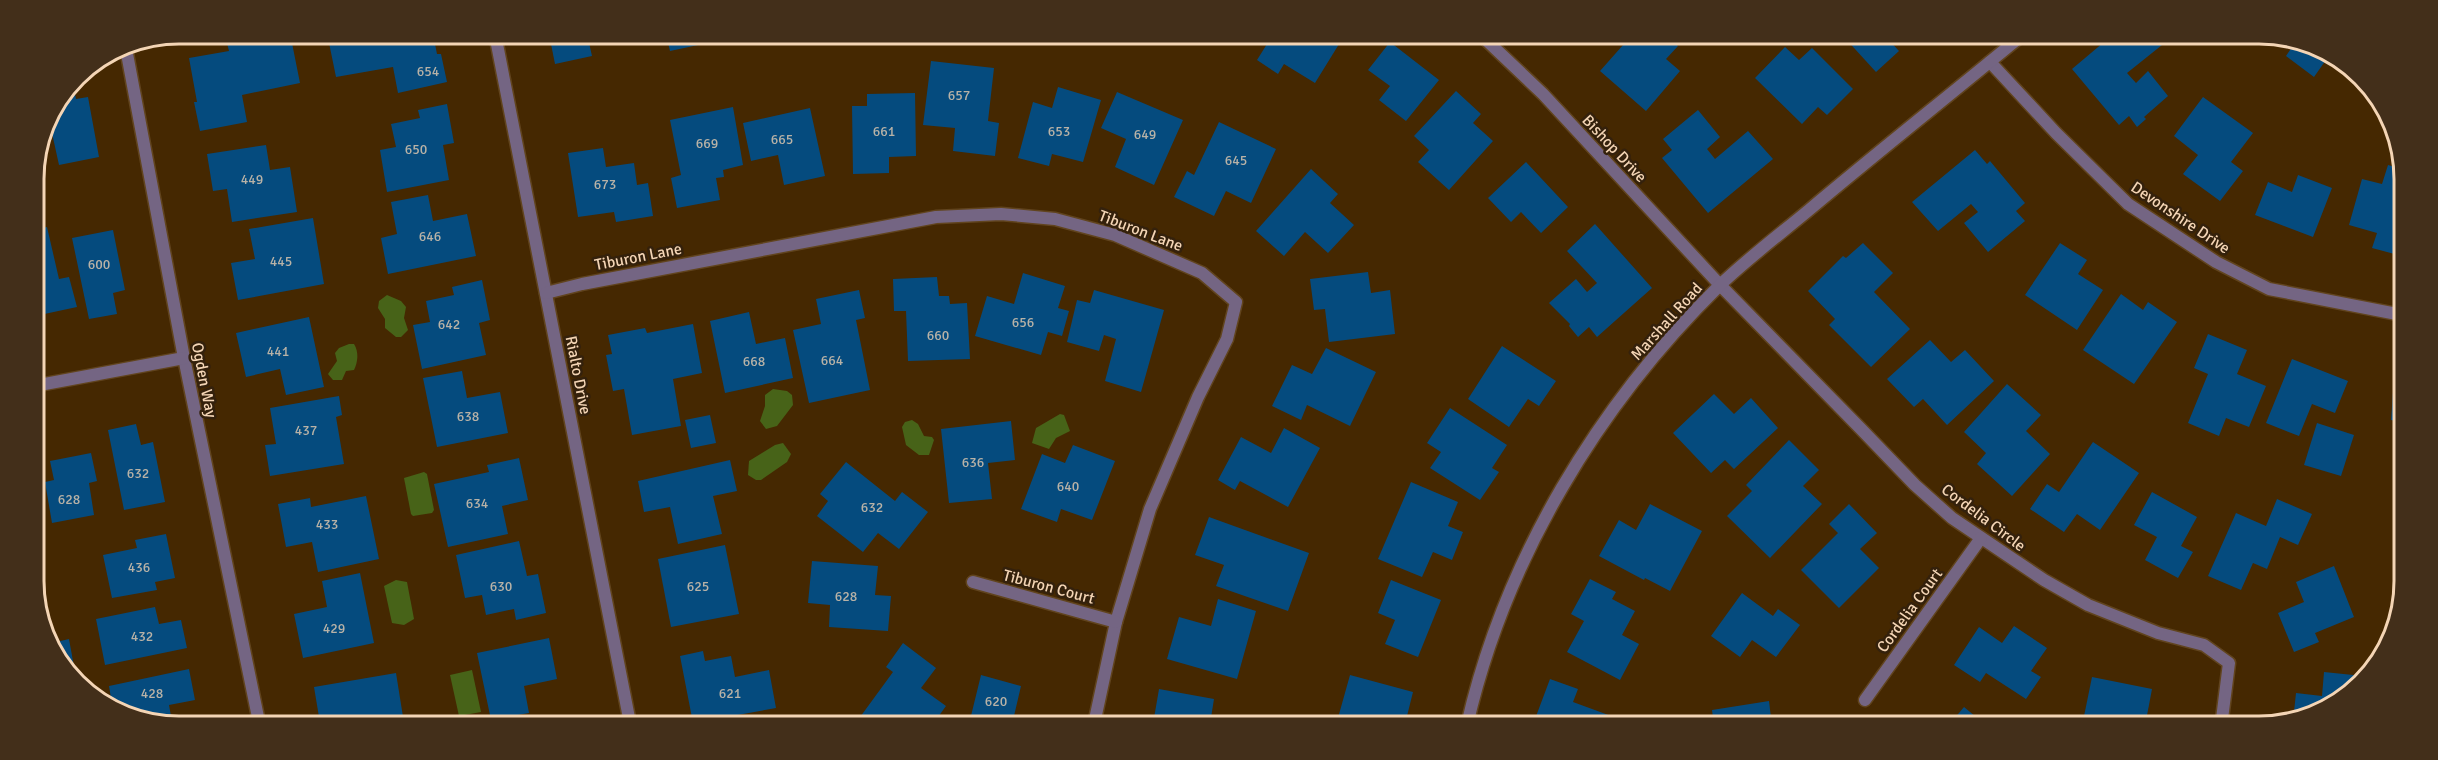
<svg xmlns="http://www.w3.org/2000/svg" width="2438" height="760" viewBox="0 0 2438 760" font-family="Signika,sans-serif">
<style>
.water{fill:#476318}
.building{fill:#054b7e}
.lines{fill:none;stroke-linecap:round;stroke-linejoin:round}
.minor-casing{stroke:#61441e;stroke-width:15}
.tertiary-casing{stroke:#61441e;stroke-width:15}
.minor{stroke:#746583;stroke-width:12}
.tertiary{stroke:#746583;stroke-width:12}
.labels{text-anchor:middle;stroke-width:5;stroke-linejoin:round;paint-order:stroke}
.number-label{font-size:14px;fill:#b8b2a7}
.street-label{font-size:16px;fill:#f4d5b5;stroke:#34210c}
.rim{fill:none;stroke:#f4d5b5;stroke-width:3}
</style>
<rect width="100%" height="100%" fill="#452801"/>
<g class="water">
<polygon points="387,295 401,301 406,307 404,318 408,330 401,337 396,337 385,328 385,319 378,308 379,301"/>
<path d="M349,344H354C359,352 358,362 354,370L346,371L342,380H333L328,374L337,361L335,353L339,348Z"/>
<polygon points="773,389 787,391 792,395 793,405 777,426 766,429 760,421 765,406 765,395"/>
<polygon points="1060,414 1064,415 1070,431 1056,438 1049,449 1032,443 1036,428"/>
<polygon points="912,420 918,424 924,436 932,437 934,440 929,455 919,455 906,445 902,427 905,422"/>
<polygon points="783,443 791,454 787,462 761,480 756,480 748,475 749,461 775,445"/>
<polygon points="424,472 427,474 434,510 432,513 413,516 411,514 404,478"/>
<polygon points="396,580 407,582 414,619 404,625 392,623 384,586"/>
<polygon points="472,670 481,712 459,716 450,675"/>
</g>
<g class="building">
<polygon points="277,33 290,33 300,83 242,95 247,122 200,131 194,102 197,102 189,58 229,51 227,43"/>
<polygon points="327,33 433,34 437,54 441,54 447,82 398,93 393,67 336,77"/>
<polygon points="549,34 587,34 592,56 555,64"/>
<polygon points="666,34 730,34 731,38 670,51"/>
<polygon points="756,34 790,34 790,36 757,40"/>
<polygon points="1272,36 1344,36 1315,83 1284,64 1278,74 1257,60"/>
<polygon points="1631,36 1668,36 1678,46 1666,59 1680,71 1646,111 1600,71"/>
<polygon points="1844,37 1886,37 1899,51 1876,72"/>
<polygon points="2110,37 2157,38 2162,45 2127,73 2136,83 2148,71 2168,96 2144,117 2146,119 2137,127 2129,116 2119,125 2072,69"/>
<polygon points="2292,38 2297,38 2328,57 2314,77 2286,56 2296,41"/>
<polygon points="1390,42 1439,80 1406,121 1379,100 1390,86 1368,70"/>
<polygon points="1785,47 1799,60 1812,48 1853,89 1827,115 1818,107 1802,124 1755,78"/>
<polygon points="931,61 994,68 988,121 999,123 995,156 953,151 955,128 923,125"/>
<polygon points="72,80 76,99 88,97 99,157 59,165 48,115"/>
<polygon points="1058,87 1101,100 1083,162 1052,154 1049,166 1018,158 1033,102 1052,108"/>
<polygon points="1456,91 1481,114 1473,123 1493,141 1449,190 1418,162 1429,150 1414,136"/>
<polygon points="1117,92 1183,120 1154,185 1115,167 1126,139 1101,128"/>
<polygon points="915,93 916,156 889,157 889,173 853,174 852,106 867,106 867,94"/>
<polygon points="2203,97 2253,133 2231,162 2243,171 2220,201 2183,174 2198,155 2174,136"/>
<polygon points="447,104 454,143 443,145 449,180 387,192 380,150 396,147 391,124 420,118 418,110"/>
<polygon points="733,107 743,165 723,170 724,177 716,178 720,200 677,208 671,178 681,175 670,120"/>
<polygon points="810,108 825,176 784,185 778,155 751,161 743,123"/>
<polygon points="1698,110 1720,137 1707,149 1715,159 1748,131 1773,159 1708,213 1662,158 1672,150 1663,139"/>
<polygon points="1219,122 1276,149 1251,203 1226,191 1214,216 1174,197 1187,171 1194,175"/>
<polygon points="266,145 270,170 290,167 297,212 232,222 227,189 213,191 207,154"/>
<polygon points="603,148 606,167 634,163 637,185 648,183 653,216 616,222 614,212 578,217 568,153"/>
<polygon points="39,149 41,163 35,164 36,157"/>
<polygon points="1975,150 1987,164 1990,161 2025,203 2016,211 2025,221 1988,252 1964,223 1978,212 1971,204 1938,231 1912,202"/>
<polygon points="1526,162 1568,207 1541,233 1521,212 1511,222 1488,198"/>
<polygon points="2388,165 2402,169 2402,256 2372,248 2377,233 2349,225 2362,179 2382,184"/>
<polygon points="1311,169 1338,194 1330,203 1354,225 1328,253 1305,232 1284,256 1256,231"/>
<polygon points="2298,175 2332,188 2313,237 2255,215 2268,182 2292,192"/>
<polygon points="428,195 433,221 467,214 476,256 388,274 381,238 397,234 391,202"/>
<polygon points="313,218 324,284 238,300 231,263 255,259 249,229"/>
<polygon points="1595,224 1652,288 1597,337 1589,327 1578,337 1569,326 1570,324 1549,303 1576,279 1587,292 1597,283 1567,251"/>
<polygon points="47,227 59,279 69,277 77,307 35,316 34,230"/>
<polygon points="113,230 125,290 113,293 117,314 89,319 72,238"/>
<polygon points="1863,243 1893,273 1874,292 1910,329 1871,367 1829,325 1835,319 1808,291 1843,256 1846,258"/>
<polygon points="2060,243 2087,260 2078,274 2103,290 2077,330 2025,295"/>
<polygon points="1368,272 1371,293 1390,290 1395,334 1329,342 1325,309 1314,310 1310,279"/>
<polygon points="1023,273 1065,286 1058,308 1069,311 1062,336 1048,332 1041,355 975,336 987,296 1014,304"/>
<polygon points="937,277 939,296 949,296 950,304 967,303 970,359 908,361 906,311 894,311 893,279"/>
<polygon points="482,280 490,320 479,323 486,355 422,369 413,325 430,322 426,301 454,295 452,287"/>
<polygon points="859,290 865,318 856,320 870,390 809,403 793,330 821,324 816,299"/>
<polygon points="1094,290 1164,310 1141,392 1105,381 1116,339 1104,335 1099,351 1067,342 1077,300 1090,303"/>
<polygon points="2121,294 2143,310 2148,302 2177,322 2134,384 2083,350"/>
<polygon points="749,312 756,344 785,338 793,378 725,393 710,321"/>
<polygon points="309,317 324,387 286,395 280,369 246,377 236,333"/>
<polygon points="693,324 702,373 673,379 681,426 632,435 624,389 613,391 606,355 612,354 608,335 645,328 647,333"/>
<polygon points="2208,334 2247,350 2237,374 2266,386 2249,427 2226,418 2219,436 2188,423 2208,374 2194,368"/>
<polygon points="1930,340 1951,362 1965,350 1994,381 1947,425 1923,399 1914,407 1887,379"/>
<polygon points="1502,346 1556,381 1539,406 1528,399 1509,427 1468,399"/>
<polygon points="1326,348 1376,372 1350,426 1307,405 1301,420 1272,406 1292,365 1312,374"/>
<polygon points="2292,359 2348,381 2335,413 2312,404 2299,436 2266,423"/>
<polygon points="462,371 467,398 500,392 508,433 437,447 423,378"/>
<polygon points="2394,379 2401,380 2401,422 2391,420"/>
<polygon points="2007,384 2041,415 2026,431 2050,454 2012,496 1977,464 1986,453 1964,432"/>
<polygon points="1714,394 1734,414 1751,398 1778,428 1734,469 1725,460 1711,473 1673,433"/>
<polygon points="339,396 342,415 336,417 344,464 270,476 265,445 276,444 270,408"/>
<polygon points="1450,408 1507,445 1492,468 1499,472 1480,500 1430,468 1441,452 1427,443"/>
<polygon points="710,415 716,443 691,448 685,420"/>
<polygon points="1011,421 1015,460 988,463 992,499 949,503 941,429"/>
<polygon points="2317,423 2354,435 2341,476 2304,465"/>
<polygon points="136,424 141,445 153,442 165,502 124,510 108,430"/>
<polygon points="1284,428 1320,448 1288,507 1240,481 1235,490 1218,480 1241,437 1271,453"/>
<polygon points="1789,440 1819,470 1803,486 1822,504 1770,558 1727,516 1752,491 1746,485"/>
<polygon points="2093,442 2139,473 2100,530 2077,514 2064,532 2030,509 2047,484 2059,492"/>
<polygon points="1073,445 1115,461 1092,520 1061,509 1057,522 1021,509 1042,454 1065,463"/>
<polygon points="91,453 97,481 89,483 94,515 52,523 45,482 54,480 50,461"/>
<polygon points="519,458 528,500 502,506 508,534 448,547 434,484 489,472 487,465"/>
<polygon points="730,460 737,491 713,496 722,534 678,544 670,507 644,512 638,481"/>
<polygon points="846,462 895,501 902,492 928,512 899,549 878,533 863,552 817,516 828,501 820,494"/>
<polygon points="1411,482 1458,502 1448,526 1463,532 1452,560 1433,552 1422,577 1378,559"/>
<polygon points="2152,492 2197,517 2181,546 2193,552 2178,578 2145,560 2157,537 2134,525"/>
<polygon points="366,496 379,559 318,572 312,542 286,547 278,504 310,498 311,507"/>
<polygon points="2277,499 2312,514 2298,545 2280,537 2267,569 2253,563 2241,590 2208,576 2236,513 2266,526"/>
<polygon points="1650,504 1702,531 1670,591 1645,578 1644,580 1599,556 1619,520 1636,530"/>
<polygon points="1849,504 1877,533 1860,549 1879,568 1839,608 1801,570 1838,533 1829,524"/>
<polygon points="1209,517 1309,553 1288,611 1216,586 1224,565 1195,555"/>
<polygon points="166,534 175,578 155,582 157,590 112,598 103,555 137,548 135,540"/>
<polygon points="519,541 527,576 538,574 546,613 516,620 514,609 486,615 482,595 465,598 456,555"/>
<polygon points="725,545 739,614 671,627 658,559"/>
<polygon points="812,561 878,566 875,595 891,596 888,631 829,627 830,605 808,603"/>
<polygon points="2334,566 2354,617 2315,633 2319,642 2294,652 2278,613 2304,602 2296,582"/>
<polygon points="360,573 374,643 303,658 294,614 327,607 322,581"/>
<polygon points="1590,579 1616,592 1612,599 1635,611 1622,635 1639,644 1620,680 1567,652 1584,621 1571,614"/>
<polygon points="1391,580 1441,600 1418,657 1385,644 1395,620 1378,613"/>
<polygon points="1742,593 1773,616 1778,609 1800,625 1776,657 1752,640 1740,657 1711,636"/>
<polygon points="1218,599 1256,611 1237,679 1167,659 1179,617 1211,626"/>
<polygon points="155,607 159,624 181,620 187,648 105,665 96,619"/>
<polygon points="2014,626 2047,648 2031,671 2041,677 2026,699 1986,673 1980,682 1954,665 1979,627 2002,643"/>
<polygon points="549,638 557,679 524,686 529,713 491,720 477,653"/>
<polygon points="69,639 77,683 69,678 52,643"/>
<polygon points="903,643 936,668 921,688 946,706 933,724 855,724 893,672 886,667"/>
<polygon points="703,651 705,661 731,656 735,677 769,670 776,708 693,723 680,656"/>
<polygon points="189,669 195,700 169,705 171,716 140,722 112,704 109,686"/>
<polygon points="2324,672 2363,676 2362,680 2355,691 2315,716 2293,721 2296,693 2322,696"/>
<polygon points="396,673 404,723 320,723 314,687"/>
<polygon points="981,675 1021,686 1014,716 1042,724 969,724"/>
<polygon points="1350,675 1413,692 1406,720 1393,716 1391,725 1336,725"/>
<polygon points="2092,677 2152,689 2145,726 2082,726"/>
<polygon points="1550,679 1578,689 1573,702 1622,720 1620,725 1552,725 1535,719"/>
<polygon points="1159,689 1214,699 1210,724 1153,724"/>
<polygon points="1769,701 1772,726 1714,726 1712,710"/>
<polygon points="1964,707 1987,726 1948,726"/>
<polygon points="556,719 557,723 542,723 542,722"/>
</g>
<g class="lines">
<defs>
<g id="minor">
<polyline points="495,34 630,723"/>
<polyline points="1482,36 1543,94 1720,285 1862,430 1915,485 1952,518 2044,580 2088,605 2158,633 2204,645 2229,663 2221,727"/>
<polyline points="125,43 184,358 259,722"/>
<polyline points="1990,62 2056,133 2128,204 2216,262 2269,289 2402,315"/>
<polyline points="546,293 582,284 936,217 1001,214 1055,219 1115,235 1202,273 1236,302 1227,339 1198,397 1150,509 1116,622 1094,724"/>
<polyline points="34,386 184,358"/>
<polyline points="973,582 1116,622"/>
<polyline points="1865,700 1981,538"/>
</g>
<path id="tertiary" d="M1467,725C1505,559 1598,405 1719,286C1747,259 1779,235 1809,210C1879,151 1950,95 2020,37"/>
</defs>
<use href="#minor" class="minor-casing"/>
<use href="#tertiary" class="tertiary-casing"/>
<use href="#minor" class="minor"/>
<use href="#tertiary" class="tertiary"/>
</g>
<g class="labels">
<g class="number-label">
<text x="428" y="76">654</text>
<text x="959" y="100">657</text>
<text x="884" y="136">661</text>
<text x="1059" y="136">653</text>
<text x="1145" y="139">649</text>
<text x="782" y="144">665</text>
<text x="707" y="148">669</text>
<text x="416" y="154">650</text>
<text x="1236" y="165">645</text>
<text x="252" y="184">449</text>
<text x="605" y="189">673</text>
<text x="430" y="241">646</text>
<text x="281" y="266">445</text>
<text x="99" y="269">600</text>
<text x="1023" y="327">656</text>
<text x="449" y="329">642</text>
<text x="938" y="340">660</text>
<text x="278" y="356">441</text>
<text x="832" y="365">664</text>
<text x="754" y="366">668</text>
<text x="468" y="421">638</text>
<text x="306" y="435">437</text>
<text x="973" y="467">636</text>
<text x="138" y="478">632</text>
<text x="1068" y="491">640</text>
<text x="69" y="504">628</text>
<text x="477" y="508">634</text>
<text x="872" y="512">632</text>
<text x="327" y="529">433</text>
<text x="139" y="572">436</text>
<text x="501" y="591">630</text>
<text x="698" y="591">625</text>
<text x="846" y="601">628</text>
<text x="334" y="633">429</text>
<text x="142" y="641">432</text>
<text x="152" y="698">428</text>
<text x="730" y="698">621</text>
<text x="996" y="706">620</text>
</g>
<g class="street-label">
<text transform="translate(1615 148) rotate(47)" y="6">Bishop Drive</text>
<text transform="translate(2181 217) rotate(34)" y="6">Devonshire Drive</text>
<text transform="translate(1141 230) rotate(21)" y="6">Tiburon Lane</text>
<text transform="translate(638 256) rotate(-11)" y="6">Tiburon Lane</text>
<text transform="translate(1666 321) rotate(-48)" y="6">Marshall Road</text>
<text transform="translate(579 375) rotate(79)" y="6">Rialto Drive</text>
<text transform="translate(205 380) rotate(79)" y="6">Ogden Way</text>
<text transform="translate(1984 517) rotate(37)" y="6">Cordelia Circle</text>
<text transform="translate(1049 586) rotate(15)" y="6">Tiburon Court</text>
<text transform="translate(1909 610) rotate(-54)" y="6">Cordelia Court</text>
</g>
</g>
<path d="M0 0H2438V760H0ZM179 44H2259A135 135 0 0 1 2394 179V581A135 135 0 0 1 2259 716H179A135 135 0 0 1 44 581V179A135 135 0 0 1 179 44Z" fill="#432f1a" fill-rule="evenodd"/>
<path class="rim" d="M179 44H2259A135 135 0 0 1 2394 179V581A135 135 0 0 1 2259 716H179A135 135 0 0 1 44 581V179A135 135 0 0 1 179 44Z"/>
</svg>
